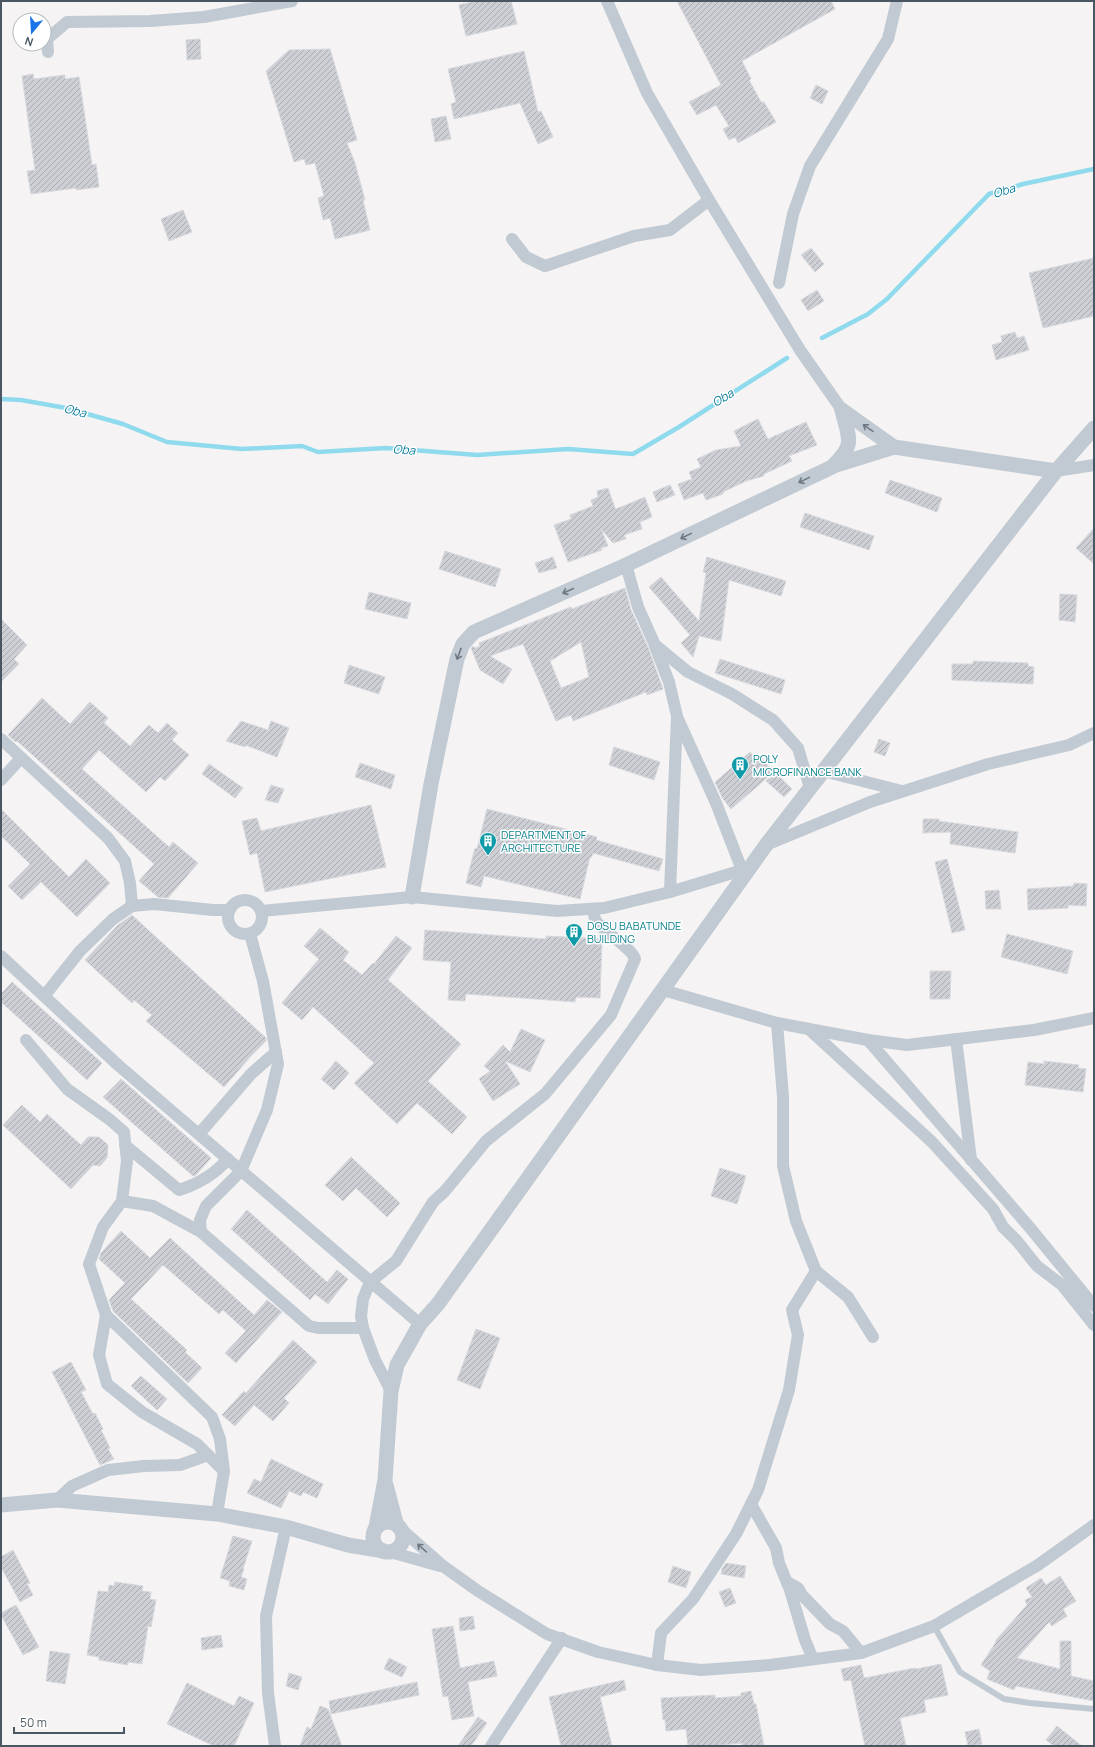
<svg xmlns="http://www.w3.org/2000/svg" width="1095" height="1747" viewBox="0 0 1095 1747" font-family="Manrope,sans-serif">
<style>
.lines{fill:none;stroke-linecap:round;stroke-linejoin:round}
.stream{stroke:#90daee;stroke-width:4.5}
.building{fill:url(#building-hatch);stroke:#d7d9de;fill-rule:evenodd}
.service{stroke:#c1cad2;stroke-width:6}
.minor{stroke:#c1cad2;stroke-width:12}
.tertiary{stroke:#c1cad2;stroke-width:15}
.oneway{stroke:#6e7983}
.labels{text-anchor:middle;stroke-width:3;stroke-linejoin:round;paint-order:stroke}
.culture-label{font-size:11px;fill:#0d838f;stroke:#fff;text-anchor:start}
.water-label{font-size:12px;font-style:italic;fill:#0c7c9b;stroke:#fff}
</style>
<defs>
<pattern id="building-hatch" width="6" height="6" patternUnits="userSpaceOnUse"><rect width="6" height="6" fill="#cdcfd5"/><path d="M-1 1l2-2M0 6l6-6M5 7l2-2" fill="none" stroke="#a8abb0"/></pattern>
</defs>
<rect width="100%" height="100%" fill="#f5f3f3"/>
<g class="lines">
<g class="stream">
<polyline points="822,338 868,314 887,299 989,194 1023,184 1094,169"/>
<polyline points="1,399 21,400 66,408 123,424 167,442 242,449 302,446 318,452 386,448 477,455 568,449 633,454 679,427 787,358"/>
</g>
</g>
<g class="building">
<polygon points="476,1 511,1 517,24 466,36 459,5"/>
<polygon points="677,1 831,1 835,9 742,61 751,79 749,80 761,102 764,102 776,122 738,143 735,137 729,140 723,129 729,126 716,105 697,115 689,102 721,85"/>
<polygon points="200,39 201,59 187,60 186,40"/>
<polygon points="330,49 357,140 347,143 355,163 365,200 363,200 370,230 335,239 330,218 323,220 318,198 324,196 315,163 306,165 304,159 294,162 266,71 289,50"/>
<polygon points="524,51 538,112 541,111 553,137 538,144 520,103 454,119 451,104 456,102 448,69"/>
<polygon points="33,74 34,79 65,75 65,79 79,77 92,165 96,164 99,187 76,190 76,188 31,194 27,171 35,170 22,76"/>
<polygon points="816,85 828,91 822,104 810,98"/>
<polygon points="446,116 451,139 435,142 431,119"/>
<polygon points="183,210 192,232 169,241 161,219"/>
<polygon points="811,248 824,264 815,272 801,255"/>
<polygon points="1094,258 1094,316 1043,328 1029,273"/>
<polygon points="817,290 824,301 808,311 801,300"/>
<polygon points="1015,332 1017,338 1024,336 1029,350 996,360 992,345 1002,342 1001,336"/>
<polygon points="758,419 768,439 806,422 817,445 789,456 792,461 764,474 764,476 746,481 723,492 723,494 706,500 703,493 684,500 678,484 692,479 689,472 701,467 697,459 716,450 741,446 734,431"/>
<polygon points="890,480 942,498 937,512 885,493"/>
<polygon points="670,485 675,495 657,502 653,492"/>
<polygon points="608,488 615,508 616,509 645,497 652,517 640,522 642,529 624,535 626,539 613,543 601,529 608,546 601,548 602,550 568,562 554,525 571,519 570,515 593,506 591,500 598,497 597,491"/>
<polygon points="805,513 874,536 869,550 800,527"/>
<polygon points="1094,528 1094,564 1076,548"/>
<polygon points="445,551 501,569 495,587 439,569"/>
<polygon points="553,557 557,568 539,573 535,563"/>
<polygon points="707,557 786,581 781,596 729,580 721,641 699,636 693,657 681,643 690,635 649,587 661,577 699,621 706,573 703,572"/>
<path d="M625,588L631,610L648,647L663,689L647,695L646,692L573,721L571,715L556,721L523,644L490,656L512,669L503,684L480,670L471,648L473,646L475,648L480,646L479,643L571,607L572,609ZM581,642L589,677L561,688L550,661Z"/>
<polygon points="369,592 411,603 407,619 365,609"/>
<polygon points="1060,594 1077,595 1075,622 1059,620"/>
<polygon points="1,619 27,645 14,659 19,664 1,682"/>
<polygon points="720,659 785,680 781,694 715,673"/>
<polygon points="973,661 1028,663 1028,666 1034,667 1033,684 952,680 952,664 973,664"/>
<polygon points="349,665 385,677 379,694 344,683"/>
<polygon points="42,698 70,724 90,702 108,718 104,723 130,746 149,725 158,733 167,723 178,733 172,740 189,755 165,781 160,777 146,792 99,750 82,769 169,847 173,842 198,863 168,898 158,897 139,881 154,864 17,741 16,742 8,735"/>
<polygon points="241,721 268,730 271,721 289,728 277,757 245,745 245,747 226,741"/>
<polygon points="879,739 890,743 885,756 874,752"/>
<polygon points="614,747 660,762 654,780 609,765"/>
<polygon points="750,752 753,756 757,753 774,772 731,809 723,799 715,782"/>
<polygon points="360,763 395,775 391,789 355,777"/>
<polygon points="209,764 243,788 235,798 202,774"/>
<polygon points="776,773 792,789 784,797 766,781"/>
<polygon points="271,785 284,789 278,803 265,800"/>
<polygon points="371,805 386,867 265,892 257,853 250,855 242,821 257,818 261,831"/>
<polygon points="1,809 69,877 86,859 110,883 77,917 41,882 22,900 8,886 30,864 1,836"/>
<polygon points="487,809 597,837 596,840 663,859 659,871 593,853 591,858 590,857 580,899 484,876 481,887 466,883 475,848 477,849"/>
<polygon points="923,819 939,819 939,821 1018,832 1015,853 950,844 951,832 923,833"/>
<polygon points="947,859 965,930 952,933 935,862"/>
<polygon points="1074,883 1087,884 1086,906 1068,905 1068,908 1028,910 1027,889 1073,886"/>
<polygon points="999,890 1001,909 986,909 985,891"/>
<polygon points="132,915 266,1038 266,1041 251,1056 224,1087 146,1021 152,1015 134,1000 132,1003 85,960 118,925"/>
<polygon points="320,928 349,952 343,960 362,975 373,963 374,964 396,936 412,948 388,980 461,1044 428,1081 467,1117 452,1134 417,1103 397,1124 354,1083 374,1063 313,1007 302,1020 282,1003 319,959 304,946"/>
<polygon points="425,930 546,939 546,936 602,939 600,998 576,997 575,1002 466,994 465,1001 448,1000 451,962 423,960"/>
<polygon points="1007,934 1073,951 1067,974 1001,957"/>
<polygon points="930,971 951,971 950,999 930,999"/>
<polygon points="12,982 102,1063 87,1080 1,1002 1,994"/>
<polygon points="521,1029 545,1040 530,1072 505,1061 520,1084 493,1101 479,1079 490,1071 484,1066 503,1045 510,1052"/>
<polygon points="336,1061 349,1073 334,1090 321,1079"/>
<polygon points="1044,1061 1079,1065 1078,1068 1086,1069 1083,1092 1025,1085 1028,1062 1044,1064"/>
<polygon points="121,1079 211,1158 196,1175 193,1176 103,1097"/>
<polygon points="22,1105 40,1122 47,1114 81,1145 88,1137 99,1137 108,1145 107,1158 100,1166 93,1165 71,1189 3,1125"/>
<polygon points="351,1157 400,1203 387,1217 356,1188 343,1201 325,1185"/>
<polygon points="720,1168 746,1176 737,1204 711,1196"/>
<polygon points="247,1210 327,1282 337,1270 348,1279 328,1304 315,1294 310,1300 231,1229"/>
<polygon points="121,1231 150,1258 170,1238 254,1315 267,1300 282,1312 236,1363 225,1353 246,1331 223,1310 219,1314 163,1265 131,1299 187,1350 185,1352 202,1368 188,1383 113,1311 109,1300 125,1283 99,1259 101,1253"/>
<polygon points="476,1329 500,1338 480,1389 457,1380"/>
<polygon points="293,1340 317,1362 284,1398 289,1403 273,1421 254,1405 235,1426 222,1415 244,1391 246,1393"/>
<polygon points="71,1362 86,1390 81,1392 93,1414 95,1413 103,1429 101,1430 110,1448 108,1449 114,1459 100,1465 52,1372"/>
<polygon points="141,1376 167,1399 157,1410 131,1386"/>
<polygon points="271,1459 323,1484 317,1498 303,1492 301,1496 289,1491 281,1508 247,1493 254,1479 261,1482"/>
<polygon points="233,1536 252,1541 243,1569 244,1569 241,1577 247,1579 244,1590 229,1586 230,1581 220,1578"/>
<polygon points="13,1550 30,1583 27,1584 33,1595 20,1602 1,1567 1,1557"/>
<polygon points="726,1563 746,1566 744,1578 721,1574 722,1569"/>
<polygon points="673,1566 691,1572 686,1588 668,1582"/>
<polygon points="1060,1576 1076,1601 1063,1609 1067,1616 1052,1626 1049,1622 1017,1658 1060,1669 1060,1641 1071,1641 1071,1676 1094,1681 1094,1701 1016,1686 1014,1690 987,1679 990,1671 981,1665 996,1642 995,1641 1027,1605 1025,1600 1032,1597 1026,1588 1041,1578 1046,1585"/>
<polygon points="115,1582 143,1586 142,1591 151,1592 150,1599 156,1600 151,1627 148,1626 142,1664 128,1662 128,1665 99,1660 99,1657 87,1655 98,1591 108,1592 109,1585 114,1586"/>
<polygon points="730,1588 736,1603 725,1607 719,1592"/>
<polygon points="16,1605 39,1647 23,1655 1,1615 1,1613"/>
<polygon points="473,1616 475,1629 460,1631 459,1618"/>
<polygon points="453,1626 460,1668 494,1661 497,1676 468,1682 474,1716 452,1720 448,1696 443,1697 432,1629"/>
<polygon points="221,1635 223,1647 202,1650 201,1638"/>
<polygon points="50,1651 70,1654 65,1684 46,1681"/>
<polygon points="389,1658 407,1667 402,1677 384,1669"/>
<polygon points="941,1664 948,1695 924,1700 926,1712 900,1718 906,1746 865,1746 851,1680 844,1681 841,1669 861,1665 864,1678 915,1668 916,1669"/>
<polygon points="289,1673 302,1677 298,1690 286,1686"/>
<polygon points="624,1680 626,1690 600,1697 612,1746 561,1746 549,1697"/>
<polygon points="417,1682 419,1695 331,1714 329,1701"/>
<polygon points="187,1683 234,1706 239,1696 254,1703 234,1746 214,1746 167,1724"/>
<polygon points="751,1691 754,1704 756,1704 764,1746 742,1746 742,1743 710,1746 688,1746 686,1729 666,1731 665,1720 663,1720 661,1698 715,1695 715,1698 741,1696 741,1693"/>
<polygon points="320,1706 328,1709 342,1746 300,1746 307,1727 311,1729"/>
<polygon points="478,1717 487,1723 471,1746 458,1746"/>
<polygon points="1057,1726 1082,1746 1054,1746 1046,1740"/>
<polygon points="979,1729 982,1744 968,1746 965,1732"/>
</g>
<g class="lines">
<polyline class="service" points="934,1626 960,1672 1004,1699 1030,1703 1094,1709"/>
<g class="minor">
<polyline points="607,1 647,93 709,200 800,350 842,410"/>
<polyline points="48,52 47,39 67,22 150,21 204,17 292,1"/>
<polyline points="512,239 526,257 545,266 634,236 670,230 709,200"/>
<polyline points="779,283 793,214 810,166 888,39 897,1"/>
<polyline points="1056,471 1094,465"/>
<polyline points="626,565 638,607 655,645 688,672 732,694 773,720 798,748 810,788"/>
<polyline points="655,646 669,682 677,716 670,892"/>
<polyline points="678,719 716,803 742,870"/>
<polyline points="1,739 108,838 125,861 130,883 132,906"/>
<polyline points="823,771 902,791"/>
<polyline points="1,780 21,758"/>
<polyline points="766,845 870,802 988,764 1069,745 1094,733"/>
<circle cx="245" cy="917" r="17"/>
<polyline points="261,911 412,897 557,911 604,908 670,892 749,868"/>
<polyline points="1,956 118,1065 420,1324"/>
<polyline points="663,990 777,1023 868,1040 907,1045 1034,1030 1094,1018"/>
<polyline points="45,995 80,951 113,919 132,906 154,904 213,910 230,910"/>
<polyline points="777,1023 783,1097 783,1166 796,1221 816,1271 848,1297 873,1337"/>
<polyline points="811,1031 932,1142 993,1209 1003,1227 1017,1241 1037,1266 1062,1285 1094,1325"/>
<polyline points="956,1039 971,1160"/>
<polyline points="26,1040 67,1089 109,1119 124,1132 127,1161 122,1201"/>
<polyline points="868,1040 1031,1229 1094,1306"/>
<polyline points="199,1134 251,1074 276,1052"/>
<path d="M125,1145L179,1190C198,1184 215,1174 228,1159"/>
<polyline points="201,1232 200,1220 206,1206 241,1171 267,1110 278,1064 263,981 250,934"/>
<polyline points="106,1315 99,1355 107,1384 142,1412 197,1444 224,1471"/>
<path d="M391,1391L375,1360L363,1328L361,1316L363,1299L370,1282L396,1261L433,1202L445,1191L486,1141L545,1094L611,1015L635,959C632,948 605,933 596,921C594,918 594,913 593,909"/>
<polyline points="57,1500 72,1486 108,1470 144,1466 180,1465 208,1455"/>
<polyline points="751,1504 776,1548 779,1563 790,1590 805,1640 813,1659"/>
<polyline points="217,1514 224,1471 220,1439 212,1417 106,1315 89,1264 103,1227 122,1201 153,1206 201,1232 309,1326 318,1328 363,1328"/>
<polyline points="401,1529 443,1566 478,1591 547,1634 598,1652 657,1665 701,1670 770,1665 861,1653 934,1626 1038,1565 1094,1525"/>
<polyline points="390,1552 440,1566"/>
<polyline points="787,1582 798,1588 802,1595 830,1624 843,1631 861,1653"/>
<polyline points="657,1665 661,1633 693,1599 736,1534 758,1490 789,1390 798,1335 792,1310 816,1271"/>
<polyline points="275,1746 268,1693 266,1616 286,1527"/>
<polyline points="491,1746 562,1638"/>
</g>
<g class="tertiary">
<polyline points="842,410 894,447 1056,471"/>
<polyline points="836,465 894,447"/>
<path d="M412,897L431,784L457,659L463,644L474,632L626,565L832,467C856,444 849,440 842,410"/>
<polyline points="386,1485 396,1523"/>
<polyline points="1,1505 57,1500 217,1514 286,1527 348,1545 384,1551"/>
<circle cx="388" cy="1537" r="15"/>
<polyline points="376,1527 385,1480 391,1391 397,1365 420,1324 438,1304 766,845 1056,471 1094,428"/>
</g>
</g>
<defs><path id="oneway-shaft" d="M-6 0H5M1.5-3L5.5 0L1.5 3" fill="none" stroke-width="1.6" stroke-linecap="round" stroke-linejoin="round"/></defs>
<g class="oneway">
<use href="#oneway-shaft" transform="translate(868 428) rotate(-145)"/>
<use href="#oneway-shaft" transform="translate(804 480) rotate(154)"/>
<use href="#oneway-shaft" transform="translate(686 536) rotate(154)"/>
<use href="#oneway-shaft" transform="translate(568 591) rotate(156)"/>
<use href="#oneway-shaft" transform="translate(459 654) rotate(110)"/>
<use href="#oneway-shaft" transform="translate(422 1548) rotate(-138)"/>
</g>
<defs>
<symbol id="building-pin" viewBox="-11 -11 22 30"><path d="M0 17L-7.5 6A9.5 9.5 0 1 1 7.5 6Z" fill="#0f9aa8" stroke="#fff"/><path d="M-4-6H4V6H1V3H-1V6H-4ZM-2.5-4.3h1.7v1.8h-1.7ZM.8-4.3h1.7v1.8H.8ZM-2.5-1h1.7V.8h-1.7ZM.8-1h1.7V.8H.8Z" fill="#fff"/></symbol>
</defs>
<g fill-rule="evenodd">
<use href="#building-pin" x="730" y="755" width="20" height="27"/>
<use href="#building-pin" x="478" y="831" width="20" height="27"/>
<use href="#building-pin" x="564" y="922" width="20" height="27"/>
</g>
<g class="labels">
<g class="culture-label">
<text x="753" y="763">POLY<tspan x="753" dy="13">MICROFINANCE BANK</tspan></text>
<text x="501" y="839">DEPARTMENT OF<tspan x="501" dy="13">ARCHITECTURE</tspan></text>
<text x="587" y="930">DOSU BABATUNDE<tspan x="587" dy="13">BUILDING</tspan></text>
</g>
<g class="water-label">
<text transform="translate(1004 191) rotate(-16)" y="4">Oba</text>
<text transform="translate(723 398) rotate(-32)" y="4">Oba</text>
<text transform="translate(75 411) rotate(15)" y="4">Oba</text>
<text transform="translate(404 450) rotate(4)" y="4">Oba</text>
</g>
</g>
<rect width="1095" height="1747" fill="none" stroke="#4a5661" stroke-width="4"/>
<g transform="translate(32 32) rotate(198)"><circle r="19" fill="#ffffff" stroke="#b7bbc0"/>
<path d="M0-3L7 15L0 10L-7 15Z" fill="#1a73e8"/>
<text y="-6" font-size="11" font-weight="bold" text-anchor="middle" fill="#4a5661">N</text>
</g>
<path d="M14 1727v6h110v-6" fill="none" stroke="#4a5661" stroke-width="2"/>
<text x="20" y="1727" font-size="12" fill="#4a5661" stroke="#ffffff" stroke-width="3" paint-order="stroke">50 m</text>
</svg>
